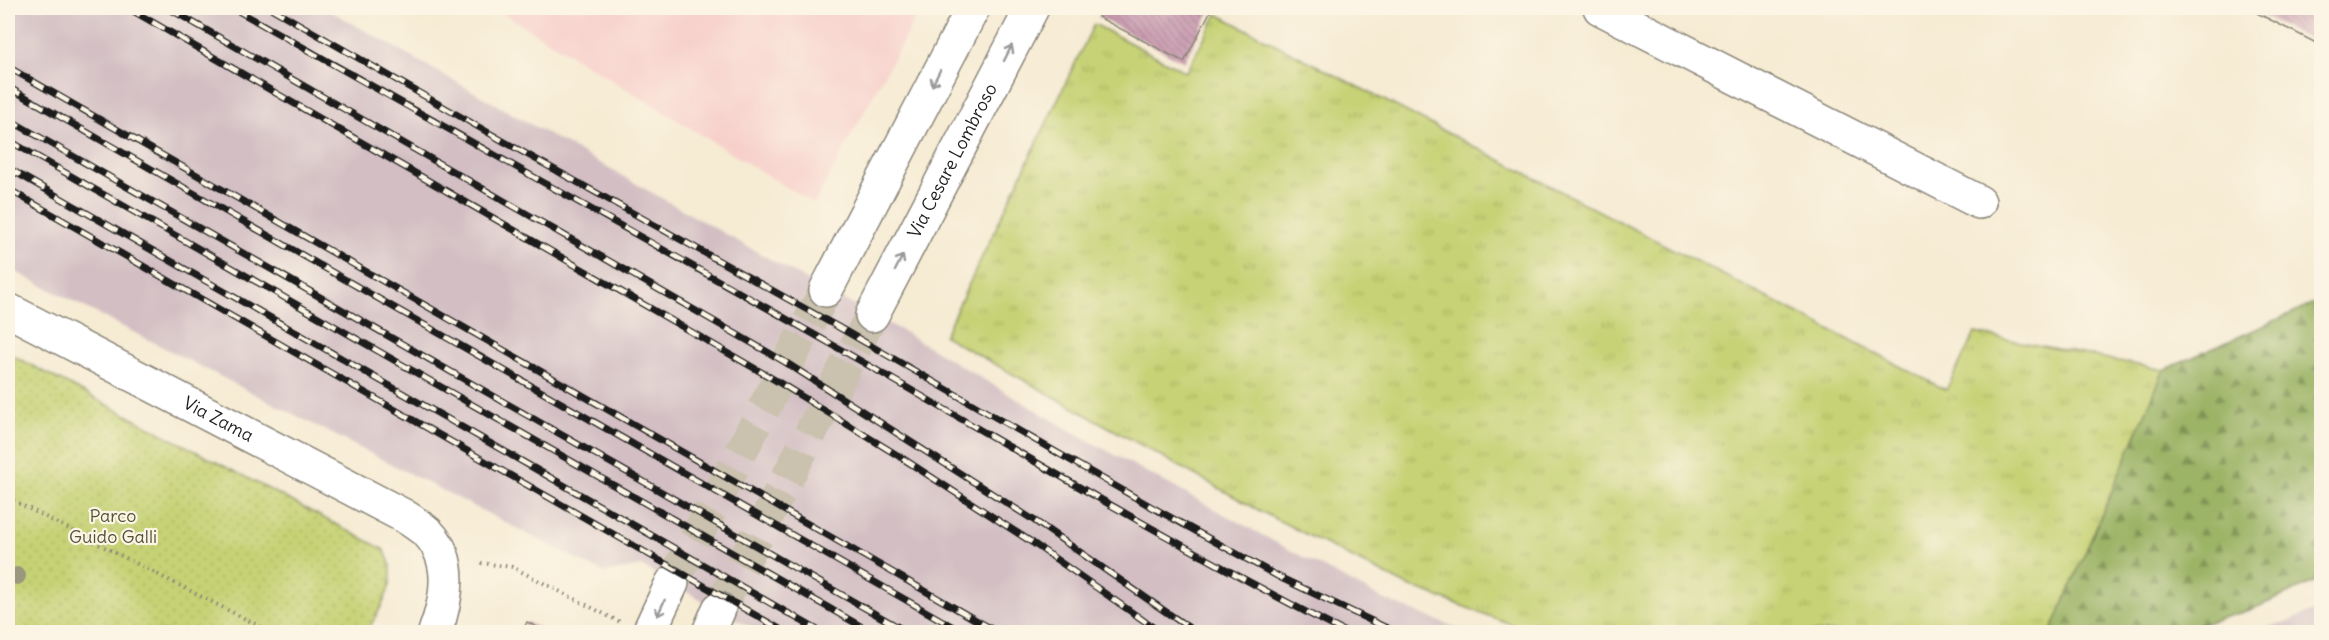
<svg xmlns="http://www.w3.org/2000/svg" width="2329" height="640" viewBox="0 0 2329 640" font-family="Delius,sans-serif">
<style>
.built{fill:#f7d0cc}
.industrial{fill:#d2bec3}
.grass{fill:url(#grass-tufts);stroke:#717748;stroke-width:1.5}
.forest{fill:url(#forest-firs);stroke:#5c6841;stroke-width:1.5}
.park{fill:url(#park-dots);stroke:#717748;stroke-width:1.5}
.building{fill:url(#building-back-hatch)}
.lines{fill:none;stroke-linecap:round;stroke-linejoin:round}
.minor-tunnel{stroke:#cac2ae;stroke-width:33;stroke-dasharray:33 16;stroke-linecap:butt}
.minor-casing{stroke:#898478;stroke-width:36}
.path{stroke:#898478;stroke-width:4;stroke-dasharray:1.5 4.5;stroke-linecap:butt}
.minor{stroke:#fff;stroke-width:33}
.rail-casing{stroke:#1c1c1c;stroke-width:7}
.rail{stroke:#fcf5e5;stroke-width:4.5;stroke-dasharray:14;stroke-linecap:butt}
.tree{fill:#9a977d}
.oneway{stroke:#999}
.labels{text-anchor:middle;stroke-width:4.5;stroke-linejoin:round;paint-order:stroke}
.street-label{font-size:18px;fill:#1c1c1c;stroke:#fcf5e5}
.park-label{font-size:18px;fill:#4f5336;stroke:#fcf5e5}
</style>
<defs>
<pattern id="grass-tufts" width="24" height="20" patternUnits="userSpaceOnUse" patternTransform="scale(1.5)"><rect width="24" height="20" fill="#c6d274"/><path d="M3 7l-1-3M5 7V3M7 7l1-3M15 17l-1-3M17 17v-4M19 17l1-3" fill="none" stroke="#aab464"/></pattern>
<pattern id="forest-firs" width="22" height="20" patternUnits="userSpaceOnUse" patternTransform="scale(1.5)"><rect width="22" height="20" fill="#9cb466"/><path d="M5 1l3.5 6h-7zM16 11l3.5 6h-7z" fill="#7e9253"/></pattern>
<pattern id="park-dots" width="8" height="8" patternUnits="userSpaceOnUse" patternTransform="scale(1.5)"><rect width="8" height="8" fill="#c6d274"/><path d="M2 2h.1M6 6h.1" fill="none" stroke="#aab464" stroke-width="1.8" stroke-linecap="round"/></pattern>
<pattern id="building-back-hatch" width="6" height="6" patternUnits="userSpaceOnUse" patternTransform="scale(1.5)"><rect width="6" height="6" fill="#c898af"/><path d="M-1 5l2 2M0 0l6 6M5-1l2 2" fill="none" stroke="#a27b8e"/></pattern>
</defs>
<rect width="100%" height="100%" fill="#fcf5e5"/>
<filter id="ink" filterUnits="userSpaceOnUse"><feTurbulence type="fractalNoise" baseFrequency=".0167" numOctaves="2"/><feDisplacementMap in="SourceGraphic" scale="12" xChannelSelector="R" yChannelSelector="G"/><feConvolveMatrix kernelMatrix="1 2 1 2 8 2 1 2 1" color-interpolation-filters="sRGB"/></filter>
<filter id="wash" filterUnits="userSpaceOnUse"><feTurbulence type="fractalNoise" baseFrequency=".008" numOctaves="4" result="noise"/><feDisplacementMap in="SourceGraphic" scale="24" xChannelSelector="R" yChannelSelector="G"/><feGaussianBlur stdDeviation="1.35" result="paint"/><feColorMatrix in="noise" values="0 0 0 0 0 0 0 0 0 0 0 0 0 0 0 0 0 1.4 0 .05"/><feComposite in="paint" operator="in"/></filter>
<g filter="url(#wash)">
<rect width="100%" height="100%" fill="#f6ebd3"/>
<polygon class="built" points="494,8 921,8 814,204"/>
<g class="industrial">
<polygon points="8,8 325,8 805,279 904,332 1071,431 1299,555 1383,599 1467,632 759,632 641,566 604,573 8,268"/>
<polygon points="2321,609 2321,632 2252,632 2285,622"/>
</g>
<polygon class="grass" points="1217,14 1946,390 1975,333 2164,370 2051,632 1532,632 1406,585 1262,512 944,336 1094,24 1186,72"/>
<polygon class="forest" points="2321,300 2321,579 2253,609 2175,632 2051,632 2164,370"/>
<path class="park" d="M8,353L383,549C403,578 381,606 367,632H8Z"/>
<g id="blocks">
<g class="building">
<polygon points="1103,8 1212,8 1184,62 1098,17"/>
<polygon points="2247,8 2322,8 2322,46"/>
<polygon points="527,622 547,632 522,632"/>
</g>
</g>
</g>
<g filter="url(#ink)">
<use href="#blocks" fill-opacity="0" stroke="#898478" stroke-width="1.5"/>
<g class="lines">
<g class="minor-tunnel">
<polyline points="672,583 826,290"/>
<polyline points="719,609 872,315"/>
</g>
<defs>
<g id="minor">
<polyline points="1600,8 1979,202"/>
<polyline points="826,290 973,8"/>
<path id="s1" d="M8,310L404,516C412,521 421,527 428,533C455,561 447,600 435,632"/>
<path id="s2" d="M872,315L1032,8"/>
<polyline points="649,632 672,583"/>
<polyline points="709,632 719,609"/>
</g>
</defs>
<use href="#minor" class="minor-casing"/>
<g class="path">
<polyline points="8,498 271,632"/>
<polyline points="481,563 512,567 620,622"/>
</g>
<use href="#minor" class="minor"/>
<defs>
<g id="rail">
<polyline points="128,8 775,380 902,458 1033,543 1160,632"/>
<polyline points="168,8 785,362 1035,521 1195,632"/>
<path d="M233,8C432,121 632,231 831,344C1001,441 1170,543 1345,632"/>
<polyline points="271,8 503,141 840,328 1150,506 1279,577 1395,632"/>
<polyline points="8,67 997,632"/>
<polyline points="8,87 962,632"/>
<polyline points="8,119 907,632"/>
<polyline points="8,140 871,632"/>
<polyline points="8,168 821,632"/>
<polyline points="8,189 785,632"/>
</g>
</defs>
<use href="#rail" class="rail-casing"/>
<use href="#rail" class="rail"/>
</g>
<circle class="tree" cx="17" cy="576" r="9"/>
<defs><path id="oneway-shaft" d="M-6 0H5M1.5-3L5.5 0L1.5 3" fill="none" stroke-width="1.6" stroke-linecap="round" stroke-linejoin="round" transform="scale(1.5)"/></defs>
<g class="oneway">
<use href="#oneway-shaft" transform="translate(1008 53) rotate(-63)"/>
<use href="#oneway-shaft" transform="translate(936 78) rotate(117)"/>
<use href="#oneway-shaft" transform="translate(899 263) rotate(-63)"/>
<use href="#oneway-shaft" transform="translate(661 608) rotate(115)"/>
</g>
</g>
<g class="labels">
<g class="street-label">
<text dy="6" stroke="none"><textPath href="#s2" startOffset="174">Via Cesare Lombroso</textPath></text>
<text dy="6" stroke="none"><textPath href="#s1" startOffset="237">Via Zama</textPath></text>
</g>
<g class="park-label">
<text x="113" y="522">Parco<tspan x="113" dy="21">Guido Galli</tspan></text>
</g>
</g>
<rect width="2329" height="640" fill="none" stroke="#fcf5e5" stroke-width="30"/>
</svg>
